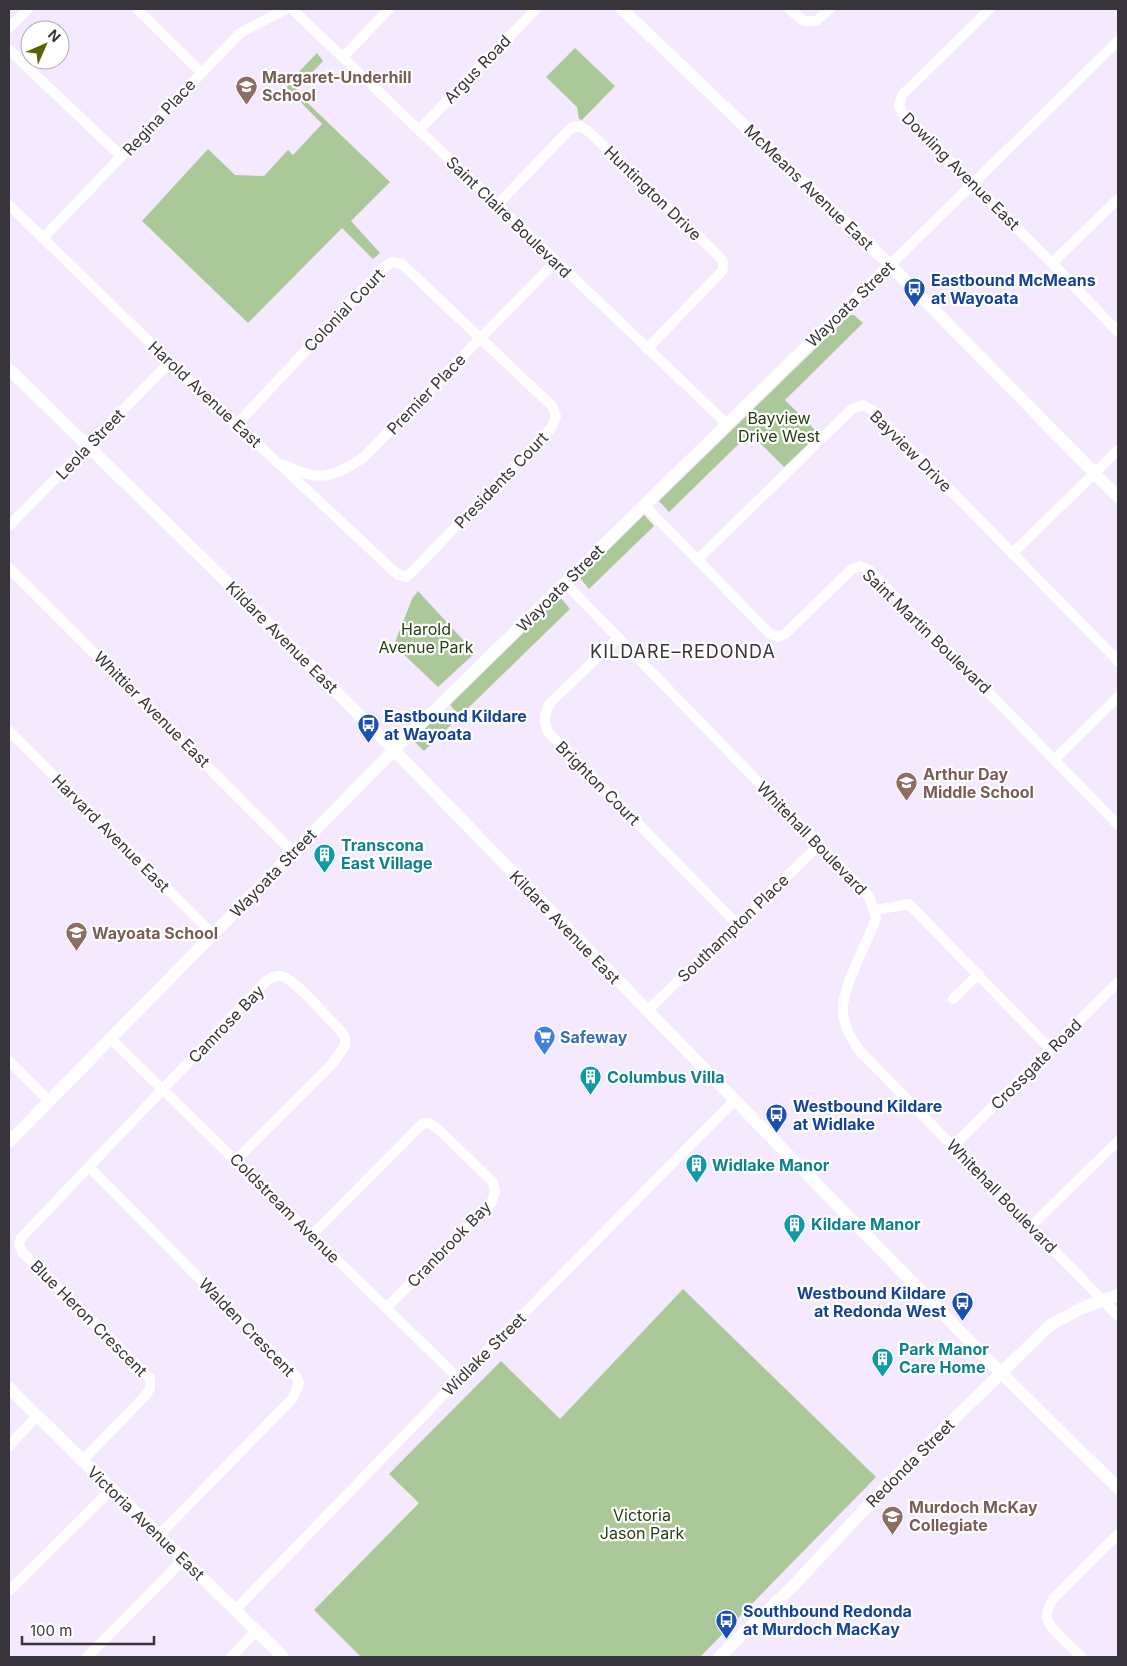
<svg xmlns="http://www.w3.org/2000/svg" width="1127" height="1666" viewBox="0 0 1127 1666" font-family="Inter,sans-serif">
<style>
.green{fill:#abc898}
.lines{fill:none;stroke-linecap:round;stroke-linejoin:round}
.minor{stroke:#fff;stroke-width:10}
.tertiary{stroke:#fff;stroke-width:12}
.labels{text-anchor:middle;stroke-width:4.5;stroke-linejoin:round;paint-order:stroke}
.street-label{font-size:16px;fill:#38343c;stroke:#fff}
.education-label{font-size:16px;font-weight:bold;fill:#785e54;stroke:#fff;text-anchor:start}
.transit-label{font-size:16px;font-weight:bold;fill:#164399;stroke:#fff;text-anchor:start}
.park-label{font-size:16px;fill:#273f10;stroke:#fff}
.culture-label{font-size:16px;font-weight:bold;fill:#0d838f;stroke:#fff;text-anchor:start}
.shop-label{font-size:16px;font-weight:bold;fill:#366cbe;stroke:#fff;text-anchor:start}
.neighbourhood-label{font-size:18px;letter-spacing:1px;fill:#38343c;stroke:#fff}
</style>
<rect width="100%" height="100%" fill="#f4e9fe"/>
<g class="green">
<polygon points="575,48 615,86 582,120 579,119 577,107 546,77"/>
<polygon points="317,53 323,61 295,91 390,182 351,221 380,253 373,259 342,228 248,323 142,221 208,149 235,175 264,176 288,150 293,155 322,124 287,88 288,83"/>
<polygon points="850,315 854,315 863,323 785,400 819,434 784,467 750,433 669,512 659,501"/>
<polygon points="644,515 654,526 589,589 580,578"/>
<polygon points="418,591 475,653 438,687 394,645 412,599"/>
<polygon points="560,597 570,609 460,716 450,705"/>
<polygon points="441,713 445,713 454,722 424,751 413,740"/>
<polygon points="683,1289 876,1477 700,1657 361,1657 314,1610 419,1503 389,1474 501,1361 560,1419"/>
</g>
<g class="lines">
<g class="minor">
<polyline points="137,9 201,72"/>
<polyline points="292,9 727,424"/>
<polyline points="789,9 804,21 816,21 830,9"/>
<polyline points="990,9 902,95 899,106 902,113 1052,263 1118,332"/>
<polyline points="9,28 28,9"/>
<polyline points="9,50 121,156"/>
<polyline points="343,57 389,9"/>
<polyline points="419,130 536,9"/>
<polyline points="9,205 170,362 398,575 406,577 412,572 552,427 556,416 552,406 402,264 392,262 383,268 237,424"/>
<polyline points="497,205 571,128 580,126 588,131 718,255 723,262 723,270 647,349"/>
<polyline points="43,238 240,33 286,9"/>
<polyline points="1052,263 1118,199"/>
<polyline points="890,265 1118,41"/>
<path d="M285,465C319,483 334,477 364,457L555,262"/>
<polyline points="644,505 770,634 778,637 785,634 852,569 860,566 869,570 1118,825"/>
<polyline points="9,526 170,362"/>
<polyline points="1012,554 1118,450"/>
<polyline points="697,560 852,409 863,405 872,410 1118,661"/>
<polyline points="9,568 293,852"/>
<path d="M565,583L869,896L876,918C868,942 842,987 843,1010C843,1025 851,1038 859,1050L1118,1316"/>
<path d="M618,638L550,703C544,714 543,721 548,732L737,924"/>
<polyline points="9,731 213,934"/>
<polyline points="1055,759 1118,697"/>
<polyline points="875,910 909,904 1050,1049"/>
<polyline points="953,999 979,974"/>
<polyline points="647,1011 819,845"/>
<polyline points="110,1038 459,1379"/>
<polyline points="9,1061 49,1101"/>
<polyline points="953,1146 1118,982"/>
<polyline points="89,1167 296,1376 299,1383 293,1398 158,1536"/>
<polyline points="1031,1226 1118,1141"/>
<polyline points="312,1235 422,1124 429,1123 438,1129 493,1182 495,1193 491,1203 386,1308"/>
<polyline points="9,1446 36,1417"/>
<path d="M82,1461L146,1395L150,1388V1378L23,1253L19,1245L21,1238L267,980C272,977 276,975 282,976C297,981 327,1018 340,1030L345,1037V1046L332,1064L236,1160"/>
<polyline points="9,1591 111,1490"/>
<polyline points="235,1610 459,1379 735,1100"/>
<polyline points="87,1657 183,1560"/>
<polyline points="231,1657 256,1631"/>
<path d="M1082,1657C1074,1649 1049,1629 1047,1618C1046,1612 1050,1604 1053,1599L1118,1534"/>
</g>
<g class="tertiary">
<polyline points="622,9 890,265 1118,497"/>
<polyline points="9,369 242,597 385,741 991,1363 1118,1488"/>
<polyline points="9,1142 394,750 890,265"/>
<polyline points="9,1388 283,1657"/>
<polyline points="719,1657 793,1586 889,1483 1050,1325 1082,1308 1118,1295"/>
</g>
</g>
<defs>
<symbol id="school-pin" viewBox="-11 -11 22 30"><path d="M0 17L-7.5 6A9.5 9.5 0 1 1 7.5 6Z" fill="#8d6e63" stroke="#fff"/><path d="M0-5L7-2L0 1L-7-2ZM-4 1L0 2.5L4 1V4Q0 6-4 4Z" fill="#fff"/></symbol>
<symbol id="bus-pin" viewBox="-11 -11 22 30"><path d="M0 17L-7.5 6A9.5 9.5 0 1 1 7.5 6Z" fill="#1a4fb4" stroke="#fff"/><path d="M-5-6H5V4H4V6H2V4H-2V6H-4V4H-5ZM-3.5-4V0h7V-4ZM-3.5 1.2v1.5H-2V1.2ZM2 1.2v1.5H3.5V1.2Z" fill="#fff"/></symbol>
<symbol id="building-pin" viewBox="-11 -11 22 30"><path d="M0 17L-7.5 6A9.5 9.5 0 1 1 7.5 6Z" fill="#0f9aa8" stroke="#fff"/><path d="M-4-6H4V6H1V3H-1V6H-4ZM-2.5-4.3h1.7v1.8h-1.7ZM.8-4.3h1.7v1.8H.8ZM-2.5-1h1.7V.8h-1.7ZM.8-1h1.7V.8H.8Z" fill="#fff"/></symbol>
<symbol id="supermarket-pin" viewBox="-11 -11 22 30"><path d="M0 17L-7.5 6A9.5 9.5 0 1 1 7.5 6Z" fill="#3f7fe0" stroke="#fff"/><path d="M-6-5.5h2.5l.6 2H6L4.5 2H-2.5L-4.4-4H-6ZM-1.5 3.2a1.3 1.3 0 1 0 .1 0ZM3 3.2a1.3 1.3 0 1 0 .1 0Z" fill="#fff"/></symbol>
</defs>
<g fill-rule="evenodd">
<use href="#school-pin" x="234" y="74" width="25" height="34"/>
<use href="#bus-pin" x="902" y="276" width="25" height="34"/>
<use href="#bus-pin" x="356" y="712" width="25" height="34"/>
<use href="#school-pin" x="894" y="770" width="25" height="34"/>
<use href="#building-pin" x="312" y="842" width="25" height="34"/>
<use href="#school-pin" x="64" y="920" width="25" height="34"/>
<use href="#supermarket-pin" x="532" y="1024" width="25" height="34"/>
<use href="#building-pin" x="578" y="1064" width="25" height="34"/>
<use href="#bus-pin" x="764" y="1102" width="25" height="34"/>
<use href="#building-pin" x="684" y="1152" width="25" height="34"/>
<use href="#building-pin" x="782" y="1212" width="25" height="34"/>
<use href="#bus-pin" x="950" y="1290" width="25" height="34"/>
<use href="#building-pin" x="870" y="1346" width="25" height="34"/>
<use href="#school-pin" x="880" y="1504" width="25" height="34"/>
<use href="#bus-pin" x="714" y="1608" width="25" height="34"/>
</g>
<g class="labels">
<g class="street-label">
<text transform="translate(477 69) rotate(-46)" y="6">Argus Road</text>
<text transform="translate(159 117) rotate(-47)" y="6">Regina Place</text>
<text transform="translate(961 171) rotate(45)" y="6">Dowling Avenue East</text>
<text transform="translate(809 187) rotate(44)" y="6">McMeans Avenue East</text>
<text transform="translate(653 193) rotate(44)" y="6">Huntington Drive</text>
<text transform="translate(509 217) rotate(44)" y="6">Saint Claire Boulevard</text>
<text transform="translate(850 304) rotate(-44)" y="6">Wayoata Street</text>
<text transform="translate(344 310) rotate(-46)" y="6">Colonial Court</text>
<text transform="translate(205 394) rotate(43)" y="6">Harold Avenue East</text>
<text transform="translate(426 394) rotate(-46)" y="6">Premier Place</text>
<text transform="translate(90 444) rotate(-46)" y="6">Leola Street</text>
<text transform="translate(911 451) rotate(45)" y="6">Bayview Drive</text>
<text transform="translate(501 480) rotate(-46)" y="6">Presidents Court</text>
<text transform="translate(560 588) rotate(-45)" y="6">Wayoata Street</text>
<text transform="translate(927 631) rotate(44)" y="6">Saint Martin Boulevard</text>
<text transform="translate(282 637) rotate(45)" y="6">Kildare Avenue East</text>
<text transform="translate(152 709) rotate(45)" y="6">Whittier Avenue East</text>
<text transform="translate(598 783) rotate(45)" y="6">Brighton Court</text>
<text transform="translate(111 833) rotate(45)" y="6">Harvard Avenue East</text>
<text transform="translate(812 838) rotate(46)" y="6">Whitehall Boulevard</text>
<text transform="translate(273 873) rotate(-46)" y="6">Wayoata Street</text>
<text transform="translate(565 927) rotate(46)" y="6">Kildare Avenue East</text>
<text transform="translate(733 928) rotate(-44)" y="6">Southampton Place</text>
<text transform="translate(226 1024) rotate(-46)" y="6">Camrose Bay</text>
<text transform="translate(1036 1064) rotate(-45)" y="6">Crossgate Road</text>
<text transform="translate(1002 1196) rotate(46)" y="6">Whitehall Boulevard</text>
<text transform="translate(285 1208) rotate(45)" y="6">Coldstream Avenue</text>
<text transform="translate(449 1244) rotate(-46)" y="6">Cranbrook Bay</text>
<text transform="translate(89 1318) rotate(45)" y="6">Blue Heron Crescent</text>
<text transform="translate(247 1327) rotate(46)" y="6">Walden Crescent</text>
<text transform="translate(484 1354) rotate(-45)" y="6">Widlake Street</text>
<text transform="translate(910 1463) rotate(-45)" y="6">Redonda Street</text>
<text transform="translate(146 1523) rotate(44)" y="6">Victoria Avenue East</text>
</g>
<g class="education-label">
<text x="262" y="83">Margaret-Underhill<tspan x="262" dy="18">School</tspan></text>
<text x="923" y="780">Arthur Day<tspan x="923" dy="18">Middle School</tspan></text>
<text x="92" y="939">Wayoata School</text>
<text x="909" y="1513">Murdoch McKay<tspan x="909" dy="18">Collegiate</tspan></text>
</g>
<g class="transit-label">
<text x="931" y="286">Eastbound McMeans<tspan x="931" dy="18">at Wayoata</tspan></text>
<text x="384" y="722">Eastbound Kildare<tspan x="384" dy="18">at Wayoata</tspan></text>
<text x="793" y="1112">Westbound Kildare<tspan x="793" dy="18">at Widlake</tspan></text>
<text x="946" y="1299" text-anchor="end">Westbound Kildare<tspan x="946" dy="18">at Redonda West</tspan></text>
<text x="743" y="1617">Southbound Redonda<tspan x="743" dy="18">at Murdoch MacKay</tspan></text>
</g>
<g class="park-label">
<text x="779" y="424">Bayview<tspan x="779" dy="18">Drive West</tspan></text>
<text x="426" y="635">Harold<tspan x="426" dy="18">Avenue Park</tspan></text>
<text x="642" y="1521">Victoria<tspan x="642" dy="18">Jason Park</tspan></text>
</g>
<g class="culture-label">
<text x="341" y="851">Transcona<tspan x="341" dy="18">East Village</tspan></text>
<text x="607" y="1083">Columbus Villa</text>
<text x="712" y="1171">Widlake Manor</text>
<text x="811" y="1230">Kildare Manor</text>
<text x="899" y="1355">Park Manor<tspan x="899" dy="18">Care Home</tspan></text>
</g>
<g class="shop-label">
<text x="560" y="1043">Safeway</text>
</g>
<g class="neighbourhood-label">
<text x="683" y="658">KILDARE–REDONDA</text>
</g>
</g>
<rect width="1127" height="1666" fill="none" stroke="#38343c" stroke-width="20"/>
<g transform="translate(45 45) rotate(45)"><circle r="24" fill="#ffffff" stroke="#afaeb1"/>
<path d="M0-4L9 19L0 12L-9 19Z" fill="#586304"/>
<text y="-8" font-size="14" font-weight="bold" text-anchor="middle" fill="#38343c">N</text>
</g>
<path d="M22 1636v8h132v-8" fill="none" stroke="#38343c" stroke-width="2.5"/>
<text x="30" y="1636" font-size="15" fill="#38343c" stroke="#ffffff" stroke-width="4" paint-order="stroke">100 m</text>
</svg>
